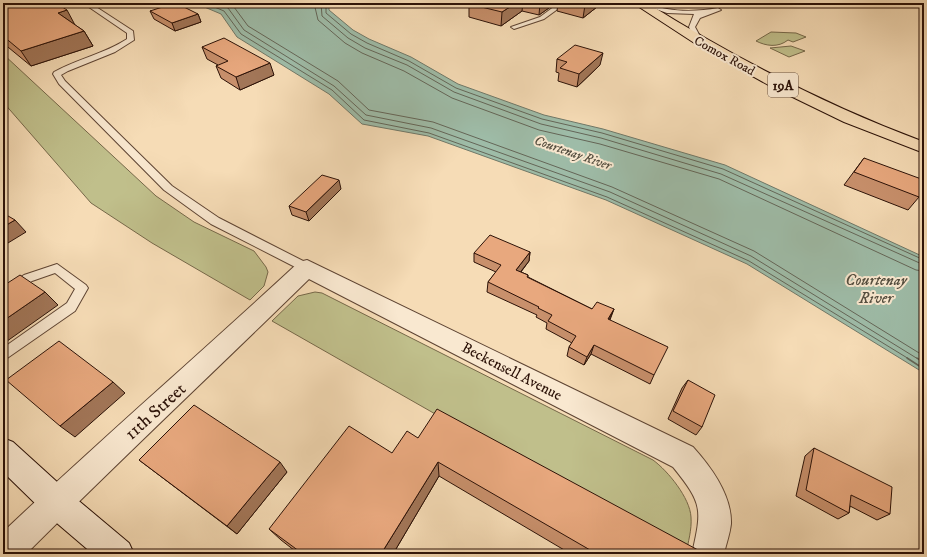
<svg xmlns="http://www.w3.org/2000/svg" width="927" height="557" viewBox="0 0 927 557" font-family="'IM FELL DW Pica',serif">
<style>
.green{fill:#c0bf8b;stroke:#766849}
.water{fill:#9ebca8;stroke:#707868}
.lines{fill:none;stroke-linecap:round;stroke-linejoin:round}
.shore-far1{stroke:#646658;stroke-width:1}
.shore{stroke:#646658;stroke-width:1.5}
.lane-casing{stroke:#5e4433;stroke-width:2}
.street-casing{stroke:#5e4433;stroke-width:2}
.secondary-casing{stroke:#2b1107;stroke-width:2}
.primary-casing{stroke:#2b1107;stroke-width:2}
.lane{fill:#f9e8d0;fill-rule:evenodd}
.street{fill:#f9e8d0;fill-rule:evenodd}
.secondary{fill:#f9e8d0;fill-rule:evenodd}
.primary{fill:#f6dcb6;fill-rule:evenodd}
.wall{fill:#c8906c;stroke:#2b1107}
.shaded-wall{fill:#a27658;stroke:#2b1107}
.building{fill:#e8a87e;stroke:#2b1107}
.labels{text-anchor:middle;stroke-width:4;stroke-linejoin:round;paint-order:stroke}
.far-street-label{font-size:13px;fill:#2b1107;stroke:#f9e8d0}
.far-water-label{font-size:13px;font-style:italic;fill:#534d3f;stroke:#f9e8d0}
.shield{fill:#f9e8d0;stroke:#695243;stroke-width:1}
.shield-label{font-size:14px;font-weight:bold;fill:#2b1107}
.street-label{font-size:15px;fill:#2b1107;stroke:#f9e8d0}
.water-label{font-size:16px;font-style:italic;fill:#534d3f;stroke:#f9e8d0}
.near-street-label{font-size:18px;fill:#2b1107;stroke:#f9e8d0}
</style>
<rect width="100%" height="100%" fill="#f6dcb6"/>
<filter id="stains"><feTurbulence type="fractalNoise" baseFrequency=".005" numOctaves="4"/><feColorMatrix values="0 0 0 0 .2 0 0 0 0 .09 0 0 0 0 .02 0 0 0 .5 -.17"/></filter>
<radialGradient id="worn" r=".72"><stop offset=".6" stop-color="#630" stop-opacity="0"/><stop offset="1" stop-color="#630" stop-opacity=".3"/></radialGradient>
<g class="green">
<path d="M771,32L796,33L806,37L793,42L788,40C778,48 766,46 756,41Z"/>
<polygon points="791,46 805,51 789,57 770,48"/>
<polygon points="3,54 156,196 194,222 254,251 266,267 268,272 264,286 250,300 152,243 91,203 3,102"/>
<path d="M315,292L322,293L653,460C668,471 690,498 691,517C692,530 688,542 686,554H681L272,321L298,296Z"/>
</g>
<polygon class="water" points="195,3 332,3 329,5 329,10 353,30 369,39 411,57 458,84 544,115 603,129 725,165 924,257 924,373 747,264 606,200 428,136 362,124 329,94 237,37 221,14"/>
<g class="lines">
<g class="shore-far1">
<polyline points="205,3 224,11 241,34 332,90 364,120 429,133 607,197 749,261 909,359"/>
<polyline points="218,3 228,8 244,30 334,86 366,115 431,128 610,192 751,256 918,359"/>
<polyline points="231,3 248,26 338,81 369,110 433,122 612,187 754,251 924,356"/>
<polyline points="314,3 318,20 345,43 362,53 404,71 452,98 539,130 600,144 719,179 916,270 924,271"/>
<polyline points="321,3 322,16 348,38 365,48 407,65 454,92 541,124 601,138 721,174 924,265"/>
<polyline points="326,3 326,13 351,34 367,43 409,61 456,88 542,119 602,133 723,169 924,260"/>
</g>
<g class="shore">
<polyline points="907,358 924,369"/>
<polyline points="917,358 924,363"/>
</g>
<defs>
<g id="lane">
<path d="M83,3H90L133,31L134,40L115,52L68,71L61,75L65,81L172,186L219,218L311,265L313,268L311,271H303L211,224L164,190L59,84L53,74L54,72C77,59 104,54 127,39V33Z"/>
<polygon points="559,3 566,3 544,19 514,29 511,27 540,17"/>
<path d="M639,3C649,3 657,7 667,9C683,12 702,11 718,8L721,10L700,18L695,27L702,40L698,42L694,40L689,27L694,14L667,13Z"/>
<polygon points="57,264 86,285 88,288 75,311 3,361 3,348 67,303 75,289 55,273 32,281 3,299 3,288 24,275"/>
</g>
<path id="street" d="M307,260L693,447C711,467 732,495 731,524C730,534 726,544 724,554H692C702,509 703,504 673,467L309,279C215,371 119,461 26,554H3V532C100,440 201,353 299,262Z"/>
<polygon id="secondary" points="3,438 13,442 67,491 129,543 134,554 93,554 45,513 3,472"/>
<path id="primary" d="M633,3H647C735,58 827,106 924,142V153L844,122L772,87L702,48Z"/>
</defs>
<use href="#lane" class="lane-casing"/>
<use href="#street" class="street-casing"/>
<use href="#secondary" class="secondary-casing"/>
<use href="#primary" class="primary-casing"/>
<use href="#lane" class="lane"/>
<use href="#street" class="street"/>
<use href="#secondary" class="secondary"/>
<use href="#primary" class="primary"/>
</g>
<g class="wall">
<polygon points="3,3 75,25 84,31 93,46 31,66 3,43"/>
<polygon points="470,3 556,3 539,15 522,11 501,26 469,17 469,4"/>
<polygon points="558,3 602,3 583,18 557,11"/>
<polygon points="150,11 198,14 201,22 175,31 154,19"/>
<polygon points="202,47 274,75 240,90 221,78 216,66 218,65 207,59"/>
<polygon points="557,59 600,65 577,87 558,81 559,73 556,72"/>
<polygon points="864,158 919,197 908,210 844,185"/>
<polygon points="341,189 309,221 292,215 289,206"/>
<polygon points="530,252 529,261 521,272 528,275 528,277 592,309 614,309 610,320 654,375 650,384 591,354 584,365 567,356 569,347 572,343 546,329 547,323 536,317 537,315 487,292 488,282 496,272 474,262 474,253"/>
<polygon points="688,380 702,427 696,435 668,419 682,388"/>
<polygon points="418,438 697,554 571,554 439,476 393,554 299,554 281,540 269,529"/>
<polygon points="814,448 890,514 877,520 850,506 849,513 838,519 796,496 805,456"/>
<polygon points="139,460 287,472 237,534"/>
</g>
<g class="shaded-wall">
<polygon points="516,3 523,3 522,11 501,26 502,12"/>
<polygon points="540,3 556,3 539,15"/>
<polygon points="588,3 602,3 583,18 585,5"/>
<polygon points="67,10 75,25 58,13"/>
<polygon points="198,14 201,22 175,31 172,23"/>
<polygon points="84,31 93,46 31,66 21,51"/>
<polygon points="603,53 600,65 577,87 579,74"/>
<polygon points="270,63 274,75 240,90 236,77"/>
<polygon points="339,180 341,189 309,221 306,212"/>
<polygon points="15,220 26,232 3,246 3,227"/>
<polygon points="530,252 529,261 515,279 516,270"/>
<polygon points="45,292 58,305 3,344 3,321"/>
<polygon points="614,309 610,318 605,328 608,319"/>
<polygon points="594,345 591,354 584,365 587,357"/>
<polygon points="113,382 125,393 75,437 60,426"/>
<polygon points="280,462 287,472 237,534 227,526"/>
<polygon points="438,462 439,476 393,554 381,554"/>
</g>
<g class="building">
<polygon points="3,3 56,3 67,10 58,13 84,31 21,51 3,36"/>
<polygon points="175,3 176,3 198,14 172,23 150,11"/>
<polygon points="470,3 516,3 502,12 469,4"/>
<polygon points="578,3 588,3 585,5"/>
<polygon points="224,38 270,63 236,77 216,66 228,61 202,47"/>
<polygon points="575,45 603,53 579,74 560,68 567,62 557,59"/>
<polygon points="864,158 924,180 924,188 919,197 854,172"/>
<polygon points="322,175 339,180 306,212 289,206"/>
<polygon points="3,213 15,220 3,227"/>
<polygon points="490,235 530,252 516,270 528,275 527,277 592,309 597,302 614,309 608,319 668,347 654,375 594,345 587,357 569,347 576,336 548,321 552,315 538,308 539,307 488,282 501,265 474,253"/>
<polygon points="20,275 45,292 3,321 3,286"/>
<polygon points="59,341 113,382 60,426 6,380"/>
<polygon points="688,380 715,395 702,427 673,411"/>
<polygon points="194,405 280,462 227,526 139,460"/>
<polygon points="437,409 698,550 697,554 597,554 438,462 381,554 303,554 269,529 349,426 392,453 407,431 418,438"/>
<polygon points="814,448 892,487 890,514 851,495 849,513 806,490"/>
</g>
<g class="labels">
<g class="far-street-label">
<text transform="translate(725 55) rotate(29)" y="5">Comox Road</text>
</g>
<g class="far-water-label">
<text transform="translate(573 152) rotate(19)" y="5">Courtenay River</text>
</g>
<rect class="shield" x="768" y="73" width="30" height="24" rx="3"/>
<g class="shield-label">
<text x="783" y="90">19A</text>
</g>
<g class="street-label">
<text transform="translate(512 371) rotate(27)" y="5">Beckensell Avenue</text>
</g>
<g class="water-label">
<text x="876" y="285">Courtenay<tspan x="876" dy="18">River</tspan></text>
</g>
<g class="near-street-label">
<text transform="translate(155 411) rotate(-42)" y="6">11th Street</text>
</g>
</g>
<rect width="927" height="557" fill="none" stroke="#f6dcb6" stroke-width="16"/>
<rect x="4" y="4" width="919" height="549" fill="none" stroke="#2b1107" stroke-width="2"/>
<rect x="8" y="8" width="911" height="541" fill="none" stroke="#2b1107"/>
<rect width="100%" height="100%" filter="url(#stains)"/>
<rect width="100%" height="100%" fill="url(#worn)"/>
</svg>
